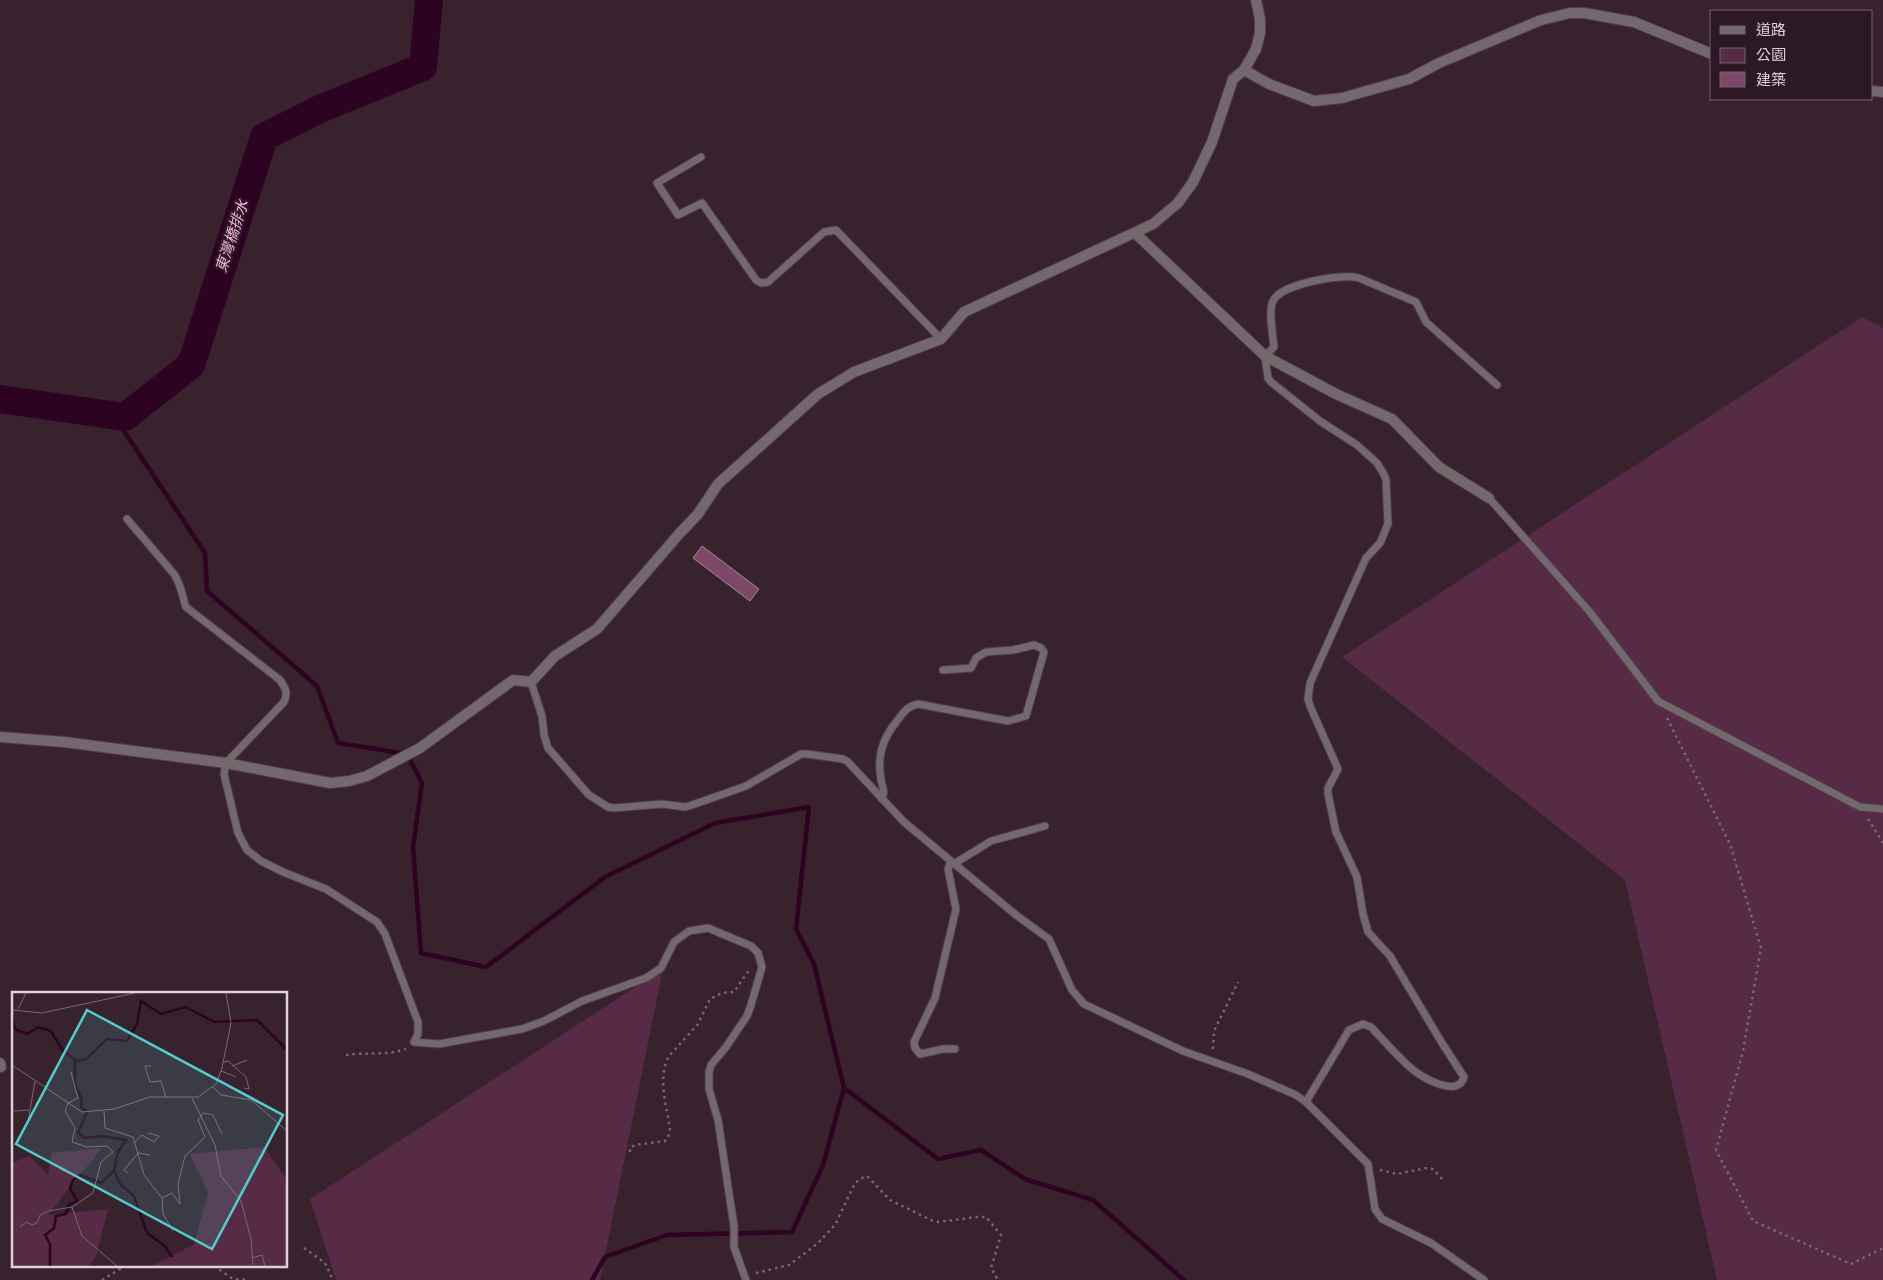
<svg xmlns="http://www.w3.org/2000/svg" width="1883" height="1280" viewBox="0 0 1883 1280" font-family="'Source Serif 4','Noto Sans TC',serif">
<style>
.green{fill:#572b46}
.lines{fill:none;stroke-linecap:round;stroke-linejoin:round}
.stream{stroke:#2e0221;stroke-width:4.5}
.river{stroke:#2e0221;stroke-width:28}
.building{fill:#7d4868;stroke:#a38998}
.service-casing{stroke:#523e49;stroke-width:9}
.minor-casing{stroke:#523e49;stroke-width:12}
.tertiary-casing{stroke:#523e49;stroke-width:12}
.path{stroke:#7a6771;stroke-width:2.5;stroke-dasharray:2.5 4;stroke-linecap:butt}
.service{stroke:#73686e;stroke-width:7}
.minor{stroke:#73686e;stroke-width:10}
.tertiary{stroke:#73686e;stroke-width:10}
.labels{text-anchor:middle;stroke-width:4.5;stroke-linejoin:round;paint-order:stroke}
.water-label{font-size:15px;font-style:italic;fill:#f9b7de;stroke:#2d1925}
.inset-river{fill:none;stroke:#2e0221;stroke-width:2.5}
.inset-road{fill:none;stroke:#7a6872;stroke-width:1}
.view{fill:#53cdcb;fill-opacity:0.15;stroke:#53cdcb;stroke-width:2.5}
.inset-edge{fill:none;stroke:#dfd1d8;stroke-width:2.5}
</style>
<rect width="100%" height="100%" fill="#37222e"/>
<g class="green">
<polygon points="1862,317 1883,328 1883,1280 1717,1280 1625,880 1342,657"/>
<polygon points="663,969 600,1280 336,1280 310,1199"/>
</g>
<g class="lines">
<g class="stream">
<polyline points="114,416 205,553 207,591 317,686 338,743 407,754 422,783 413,847 421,953 486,967 605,877 715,823 809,807 796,929 814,964 844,1088 823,1165 792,1232 667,1235 605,1257 592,1280"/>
<polyline points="844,1088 938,1159 981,1150 1025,1179 1093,1200 1184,1280"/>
</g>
<polyline class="river" points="0,399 125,417 191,365 264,137 322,108 423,67 429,0"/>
</g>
<polygon class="building" points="702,546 759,589 750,601 693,558"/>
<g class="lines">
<defs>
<g id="service">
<polyline points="701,157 657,183 678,215 702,203 756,280 761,283 768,282 824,232 836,230 941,339"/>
<polyline points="1489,498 1589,611 1658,701 1860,807 1883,809"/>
<path d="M127,519L174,574C181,584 182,596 186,607L280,680C286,689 288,693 284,702L226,763L224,774L238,833L247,850L261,861L283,872L326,889L377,922L385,934L418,1022V1034L414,1042L439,1044L522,1029L544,1021L582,1001L646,978L661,968L674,942L689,931L708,928L751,946L758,953L762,967L751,1005L747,1016L726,1047L711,1065L709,1072V1089L718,1120L734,1226V1247L746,1280"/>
<polyline points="531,682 542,716 544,735 548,748 589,795 608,807 614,808 662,804 685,807 692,805 746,786 801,754 807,754 843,759 848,762 904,822 1016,915 1049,939 1072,990 1084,1004 1183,1051 1248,1074 1296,1095 1306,1102 1368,1164 1375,1209 1382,1219 1431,1243 1484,1280"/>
<path d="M882,799C885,791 883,788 881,780C877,757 882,739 897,721C903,713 907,706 918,704L1008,721L1026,716L1044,652L1041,648L1034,645L1013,650L986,652L976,658L971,668L943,670"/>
<polyline points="955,1049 943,1049 920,1054 915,1048 914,1042 935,998 956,909 948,869 950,864 957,862 991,841 1045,826"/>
<path d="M1306,1102L1349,1030L1363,1024L1371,1027C1384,1041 1397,1056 1412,1069C1422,1077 1458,1099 1464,1077L1442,1043L1390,956L1368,932L1363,914L1357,877L1336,832L1328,794V788L1338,769L1310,706L1308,699L1310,683L1366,558L1380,543L1388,524L1386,479L1382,471L1377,463L1357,445L1320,421L1271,382L1268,378L1265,356L1274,347C1273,336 1268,310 1273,301C1281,284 1341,273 1359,278L1416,302L1426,322L1497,385"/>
</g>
<g id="minor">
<polyline points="1135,233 1265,356 1336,394 1392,419 1439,467 1489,498"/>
<polyline points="0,1063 1,1067"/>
</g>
<g id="tertiary">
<polyline points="1244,70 1269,84 1314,101 1342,98 1409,79 1439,63 1541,20 1570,13 1584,13 1634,22 1712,54"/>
<polyline points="1872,91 1883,92"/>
<polyline points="0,737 64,742 226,763 330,783 349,781 367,776 420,748 513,680 531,682 555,656 597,629 679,534 698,514 718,484 818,394 854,372 941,339 964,312 1153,224 1178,203 1193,182 1212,142 1233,79 1244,70 1256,49 1260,33 1260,19 1256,0"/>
</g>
</defs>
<use href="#service" class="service-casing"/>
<use href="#minor" class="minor-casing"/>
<use href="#tertiary" class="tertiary-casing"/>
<g class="path">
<polyline points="1667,718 1730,844 1761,948 1743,1051 1716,1150 1753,1221 1851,1264 1883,1248"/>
<polyline points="1868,819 1883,843"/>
<polyline points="1213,1049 1214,1031 1238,982"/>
<path d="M346,1055C365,1052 387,1056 406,1049"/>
<path d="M630,1152V1148L635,1145L665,1141L668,1138L670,1130C667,1106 657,1078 669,1056L698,1024L710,999L722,993L734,992L749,970"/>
<polyline points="1380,1170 1397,1174 1427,1168 1433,1169 1444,1181"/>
<polyline points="304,1248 325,1263 333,1280"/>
<polyline points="214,1266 233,1279 249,1280"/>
<polyline points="756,1273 789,1265 817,1244 835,1225 855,1183 865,1176 868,1177 890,1200 931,1220 937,1222 978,1217 986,1217 1001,1235 991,1268 998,1280"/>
<polyline points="102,1280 125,1266"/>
</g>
<use href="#service" class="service"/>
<use href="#minor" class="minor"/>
<use href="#tertiary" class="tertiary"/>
</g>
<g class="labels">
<g class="water-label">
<text transform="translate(232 236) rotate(-72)" y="5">東灣橋排水</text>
</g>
</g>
<g transform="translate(12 992)">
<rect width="275" height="275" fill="#37222e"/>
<path d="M252,155L275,188V274H140L182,252L196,201L178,162ZM90,156L36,223L96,217L84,264L77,274H0V171L17,164L36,183L40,161Z" fill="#572b46"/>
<path class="inset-river" d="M0,25L3,37L15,42L26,35L39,39L51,59L65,69L74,67L95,47L115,49L125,32L129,9L149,22L173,15L203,30L245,28L275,58M103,180L108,192L122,204L135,241L153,254L160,265M38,274V252L33,243L42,236L44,224L54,222L57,213L65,209L58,196L61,188L68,183L89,191L102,179L106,160L114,148L89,144L72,146L66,141L75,120L69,115L70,108L63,92V68"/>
<path class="inset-road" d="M6,17L14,1M0,18L30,21L123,1M211,70L216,69L234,85L237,97L232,96M0,73L70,120L102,117L138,105H186L204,92L210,76L219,31L214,1M139,74H133L138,90L149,89L154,106M220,74L235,68M209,79L224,85M59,80L66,106L56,111L53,119L63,136L60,150L75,155L95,154L101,160L89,170L81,201L60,215L61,218L70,244L105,274M201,95L209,103L239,108L275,139M180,106L203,153L209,184L229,209L239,247L241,273M2,119L17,118M92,119L93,136L121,145L132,183L150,206L151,222L161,239M16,130L23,89M123,150L130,143L142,150L147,144L136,141M116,181L112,178L126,161L138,163M150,206L160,201L168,212L166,192L173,164L193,145L186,128L191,121L201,123L210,142M8,235L14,230L20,233L25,231L28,223L37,219L60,215M240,266L250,263L253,274"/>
<path class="view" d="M75,18L271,123L200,257L4,152Z"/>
<rect width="275" height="275" class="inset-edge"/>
</g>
<rect x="1710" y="10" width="162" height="90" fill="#2d1925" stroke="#74636d"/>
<rect x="1720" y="26" width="25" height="8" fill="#73686e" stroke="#74636d"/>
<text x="1756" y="35" font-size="15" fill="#dfd1d8">道路</text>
<rect x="1720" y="48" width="25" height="15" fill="#572b46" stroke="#74636d"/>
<text x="1756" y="60" font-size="15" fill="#dfd1d8">公園</text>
<rect x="1720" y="72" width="25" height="15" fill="#7d4868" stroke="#74636d"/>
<text x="1756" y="85" font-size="15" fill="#dfd1d8">建築</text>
</svg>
